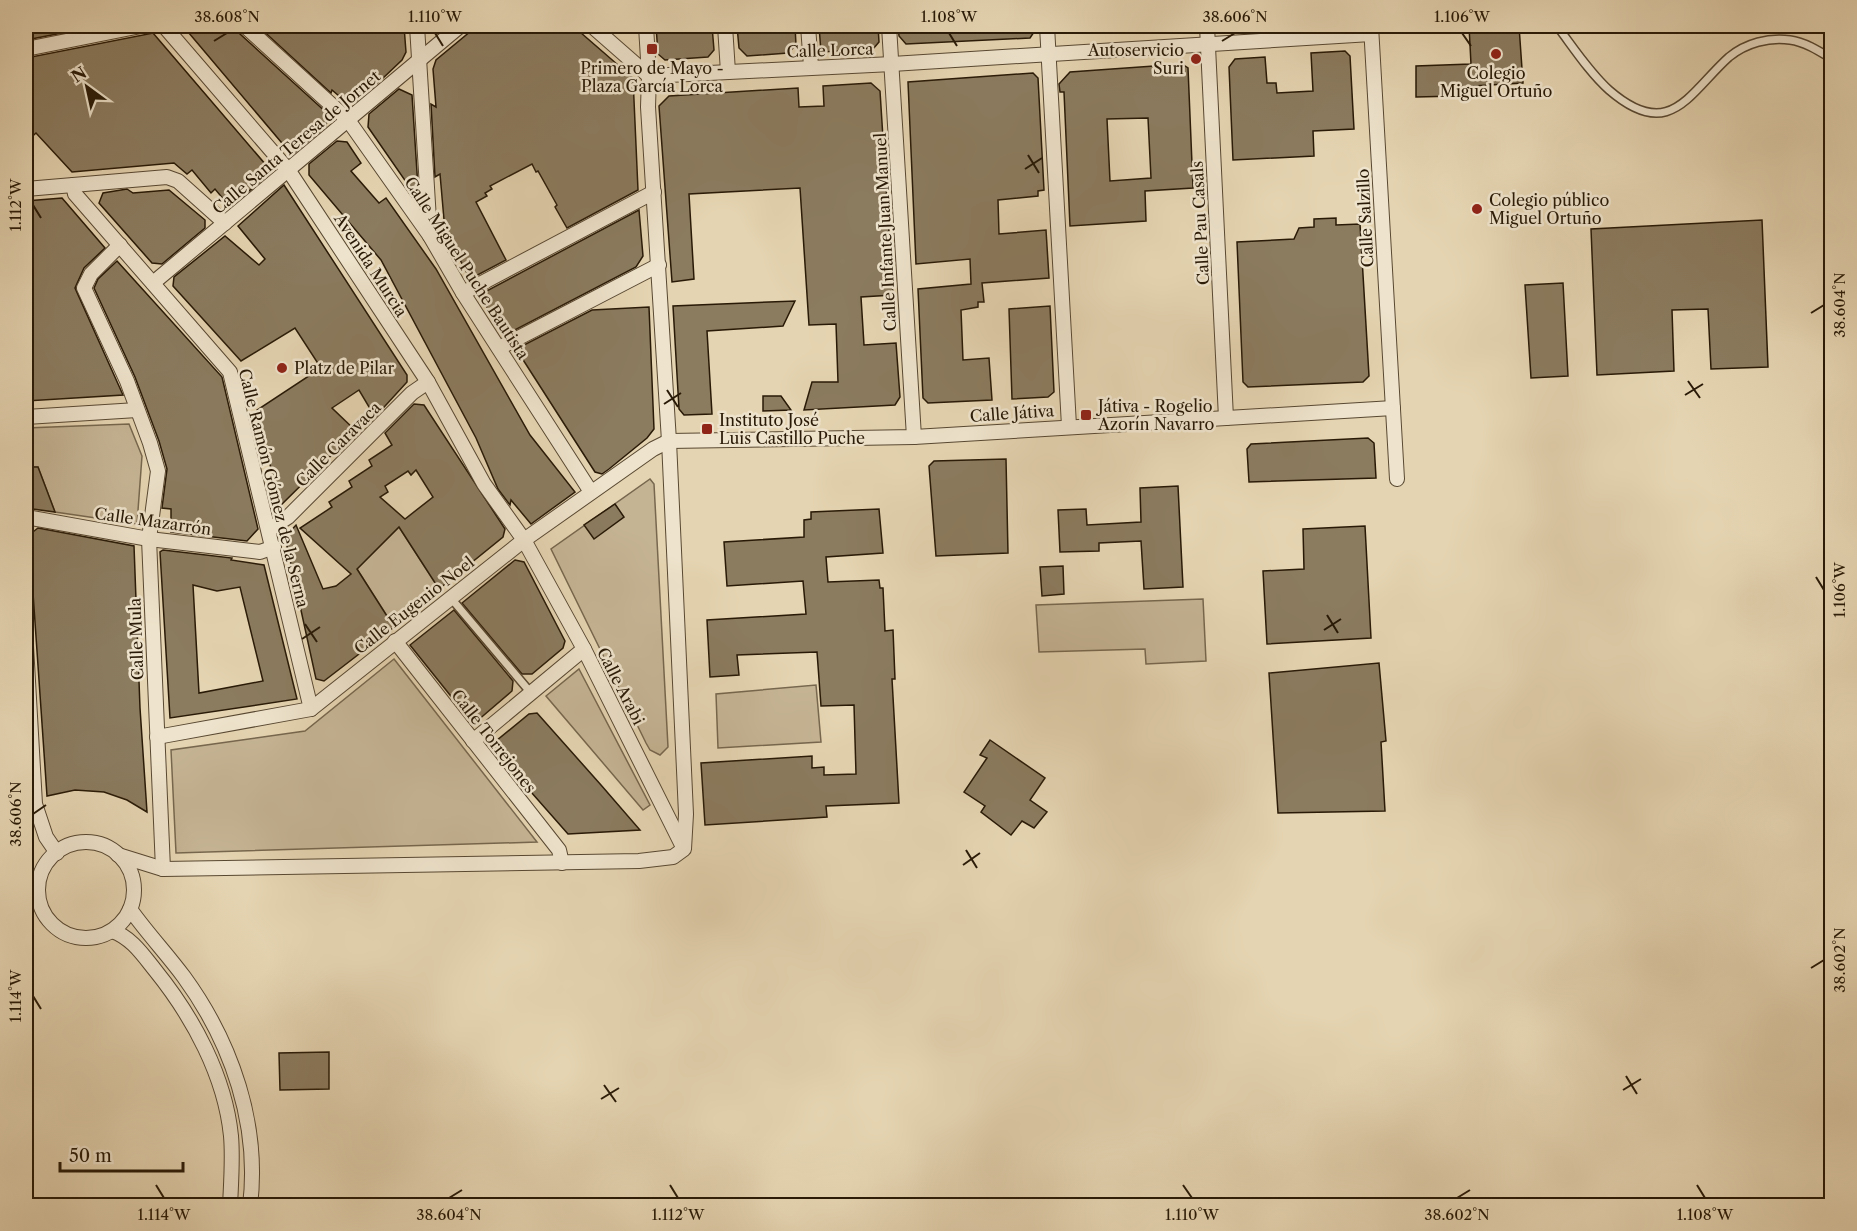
<svg xmlns="http://www.w3.org/2000/svg" width="1857" height="1231" viewBox="0 0 1857 1231" font-family="'Libre Caslon Text',serif">
<style>
.green{fill:#c5b494;stroke:#77674e;stroke-width:1.5}
.building{fill:#8b7b5f;stroke:#291a07;stroke-width:1.5;fill-rule:evenodd}
.lines{fill:none;stroke-linecap:round;stroke-linejoin:round}
.lane-casing{stroke:#584832;stroke-width:10}
.street-casing{stroke:#584832;stroke-width:16}
.lane{stroke:#eee3cc;stroke-width:7}
.street{stroke:#eee3cc;stroke-width:14}
.ticks{fill:none;stroke:#291a07;stroke-width:2}
.poi-dot{fill:#8f2418;stroke:#eee3cc;stroke-width:2}
.labels{text-anchor:middle;stroke-width:5;stroke-linejoin:round;paint-order:stroke}
.street-label{font-size:16px;fill:#291a07;stroke:#eee3cc}
.poi-label{font-size:16px;fill:#291a07;stroke:#eee3cc;text-anchor:start}
.neatline{fill:none;stroke:#291a07;stroke-width:2}
.ticks-label{font-size:15px;text-anchor:middle;fill:#291a07}
</style>
<rect width="100%" height="100%" fill="#e5d4b1"/>
<filter id="stains"><feTurbulence type="fractalNoise" baseFrequency=".00333" numOctaves="4"/><feColorMatrix values="0 0 0 0 .2 0 0 0 0 .09 0 0 0 0 .02 0 0 0 .5 -.17"/></filter>
<radialGradient id="worn" r=".72"><stop offset=".6" stop-color="#630" stop-opacity="0"/><stop offset="1" stop-color="#630" stop-opacity=".3"/></radialGradient>
<g class="green">
<polygon points="129,424 142,456 137,524 55,512 38,467 26,467 26,428"/>
<polygon points="650,479 654,484 668,747 660,755 650,750 646,743 551,549"/>
<polygon points="399,527 439,589 394,627 357,569"/>
<polygon points="1203,599 1206,661 1146,664 1145,649 1039,652 1036,605"/>
<polygon points="394,659 537,842 176,853 171,750 305,731"/>
<polygon points="579,669 650,805 643,810 546,696"/>
<polygon points="816,685 821,742 718,748 716,694"/>
</g>
<g class="building">
<polygon points="26,26 98,26 26,40"/>
<polygon points="183,26 236,26 239,33 328,114 326,126 292,155"/>
<polygon points="258,26 404,26 406,52 402,60 381,80 354,103 346,102 332,90 331,93"/>
<polygon points="477,26 573,26 633,78 638,190 567,228 555,207 557,205 538,171 536,172 532,164 490,186 492,189 485,193 487,196 476,202 506,260 470,279 445,231 440,174 435,177 431,104 436,107 433,69 436,60"/>
<polygon points="656,26 712,26 714,50 708,57 665,60 658,54"/>
<polygon points="737,26 795,26 796,45 788,53 747,56 739,48"/>
<polygon points="819,26 878,26 879,42 873,49 821,52"/>
<polygon points="898,26 1038,26 1030,38 906,44 899,36"/>
<polygon points="1469,26 1519,26 1523,83 1457,87 1457,96 1416,97 1416,66 1471,64"/>
<polygon points="153,33 272,172 230,207 215,189 211,193 192,170 187,174 174,163 72,172 36,133 26,142 26,58"/>
<polygon points="1345,51 1350,56 1354,129 1313,131 1314,156 1233,160 1229,67 1235,59 1265,57 1267,83 1276,83 1277,93 1313,91 1311,53"/>
<path d="M1182,64L1188,68L1193,188L1145,191L1146,221L1070,226L1064,92H1060L1059,84L1070,72ZM1148,118L1151,178L1110,181L1107,119Z"/>
<polygon points="1033,73 1038,78 1044,190 1038,191 1038,196 998,200 999,234 1046,230 1049,278 982,283 984,302 978,302 978,307 961,310 963,360 989,358 992,400 928,403 923,398 918,289 971,284 970,259 916,264 908,82"/>
<polygon points="871,83 880,91 893,295 861,297 864,345 896,343 900,397 895,405 804,410 812,382 838,382 836,324 809,325 800,188 689,194 694,279 672,282 659,106 669,96 798,88 799,107 824,106 823,86"/>
<polygon points="399,89 412,95 418,188 413,192 368,127 369,114"/>
<polygon points="337,141 347,142 361,163 351,171 379,203 386,198 436,269 530,435 575,492 531,524 511,500 510,505 498,489 476,438 381,260 309,175 309,164"/>
<polygon points="284,185 407,375 407,382 375,417 359,390 332,408 356,431 280,506 257,410 321,368 295,328 241,361 173,286 174,277 225,236 259,265 265,259 238,226"/>
<polygon points="127,189 133,193 169,190 205,220 205,228 162,264 152,263 99,203 103,193"/>
<polygon points="62,198 105,248 84,268 75,288 123,395 26,401 26,201"/>
<polygon points="639,210 643,256 636,267 511,332 502,330 479,295"/>
<polygon points="1336,218 1336,225 1360,224 1369,376 1363,382 1248,387 1243,382 1237,242 1294,239 1299,228 1314,227 1314,219"/>
<polygon points="1762,220 1768,367 1711,369 1708,309 1672,310 1674,371 1597,375 1591,229"/>
<polygon points="117,261 222,377 258,529 247,541 171,532 171,509 162,508 167,469 159,441 135,377 94,288 98,279"/>
<polygon points="1563,283 1568,376 1531,378 1525,285"/>
<polygon points="795,301 783,326 707,331 712,414 684,415 679,409 673,306"/>
<polygon points="1050,306 1054,392 1048,397 1012,399 1009,309"/>
<polygon points="649,307 654,429 647,438 609,469 602,474 595,472 520,355 522,346 592,310"/>
<polygon points="763,396 781,396 791,410 763,411"/>
<path d="M414,404L424,405L505,529L503,537L439,589L399,527L357,569L394,627L324,681L316,679L285,537L296,525L323,589L336,586L351,574L300,528L332,507L329,502L352,487L349,481L372,466L369,460L392,445L385,433ZM416,470L433,497L405,519L380,497L388,492L385,486L408,471L411,475Z"/>
<polygon points="1368,438 1374,443 1376,478 1249,482 1247,449 1251,444"/>
<polygon points="1006,459 1008,553 936,556 929,466 934,461"/>
<polygon points="26,467 38,467 55,512 33,509 28,502"/>
<polygon points="1178,486 1183,587 1144,589 1141,541 1099,543 1099,551 1060,552 1058,510 1086,509 1087,525 1141,522 1140,488"/>
<polygon points="615,504 624,517 594,539 584,525"/>
<polygon points="879,509 883,553 826,557 828,582 879,580 880,588 883,588 885,631 893,630 895,679 892,679 899,803 826,806 827,817 705,825 701,763 812,756 812,768 824,767 824,775 856,774 854,705 821,706 817,652 737,655 739,675 710,677 707,620 806,614 803,581 727,586 724,542 804,537 804,520 811,519 811,512"/>
<polygon points="1365,526 1371,638 1267,644 1263,571 1304,569 1303,529"/>
<polygon points="38,528 134,546 140,708 147,812 127,800 104,792 75,790 47,796 29,535"/>
<path d="M163,550L232,558L231,560L264,565L297,699L170,718L160,552ZM193,585L217,591L240,587L263,681L199,693Z"/>
<polygon points="515,560 524,562 565,641 563,648 532,674 522,674 462,603"/>
<polygon points="1063,566 1064,594 1042,596 1040,567"/>
<polygon points="454,610 513,681 512,691 477,721 470,720 410,645"/>
<polygon points="1379,663 1386,741 1381,742 1385,811 1278,813 1269,673"/>
<polygon points="537,713 601,785 640,830 568,834 494,750 496,741 529,714"/>
<polygon points="990,740 1045,778 1030,800 1047,812 1034,828 1022,821 1011,835 981,812 985,806 964,792 987,758 980,755"/>
<polygon points="329,1052 329,1089 280,1090 279,1053"/>
</g>
<g class="lines">
<defs>
<g id="lane">
<path d="M1557,26C1573,47 1589,72 1609,90C1670,143 1689,93 1729,57C1746,43 1769,37 1790,40C1805,42 1819,51 1832,59"/>
<polyline points="450,597 531,693"/>
</g>
<g id="street">
<polyline points="164,26 289,171 428,382 484,484 524,540 584,649 683,847"/>
<polyline points="245,26 348,120 430,236 463,293 591,492"/>
<polyline points="417,26 430,236"/>
<polyline points="592,26 649,76 892,64 1371,34"/>
<polyline points="725,26 728,72"/>
<polyline points="808,26 811,66"/>
<polyline points="889,26 914,437"/>
<polyline points="1047,26 1069,426"/>
<polyline points="1207,26 1226,418"/>
<polyline points="1371,26 1397,479"/>
<polyline points="26,49 141,26"/>
<polyline points="73,185 75,194 230,372 311,709"/>
<polyline points="26,189 167,177 178,181 225,223"/>
<polyline points="120,245 91,274 84,288 127,381 150,443 158,471 149,539 163,869"/>
<polyline points="153,283 460,26"/>
<polyline points="463,293 654,192"/>
<polyline points="499,348 659,265"/>
<polyline points="26,417 137,410"/>
<polyline points="26,517 149,539 260,552 274,547"/>
<polyline points="270,529 288,517 412,393 428,382"/>
<polyline points="395,641 559,850 562,863"/>
<polyline points="26,646 35,804 46,837 57,853"/>
<polyline points="157,737 311,709 524,540 653,449 669,441 914,437 1393,408"/>
<polyline points="473,741 584,649"/>
<circle cx="86" cy="890" r="48"/>
<polyline points="118,855 163,869 639,861 673,857 684,849 686,814 669,441 648,107 649,76 646,26"/>
<path d="M130,909C147,933 167,954 184,977C232,1043 260,1125 250,1206"/>
<path d="M112,931C131,937 143,955 155,970C193,1017 225,1076 231,1136C233,1159 231,1183 230,1206"/>
</g>
</defs>
<use href="#lane" class="lane-casing"/>
<use href="#street" class="street-casing"/>
<use href="#lane" class="lane"/>
<use href="#street" class="street"/>
</g>
<path class="ticks" d="M435,33L443,46M949,33L957,46M1462,33L1471,46M214,41L227,33M1222,41L1235,33M1028,155L1039,173M1025,169L1042,158M33,205L41,218M1811,313L1824,305M1688,381L1700,398M667,390L678,407M1685,395L1703,384M664,404L681,393M1816,577L1824,590M1327,615L1338,633M305,624L317,642M1324,630L1341,619M302,639L320,627M33,814L46,805M966,850L977,868M963,865L980,853M1811,968L1824,960M33,996L41,1009M1626,1076L1637,1094M604,1085L616,1102M1623,1090L1641,1079M601,1099L619,1088M156,1185L164,1198M670,1185L678,1198M1183,1185L1192,1198M1697,1185L1705,1198M449,1198L462,1190M1457,1198L1470,1190"/>
<g class="poi-dot">
<rect x="646" y="43" width="12" height="12" rx="3"/>
<circle cx="1496" cy="54" r="6"/>
<circle cx="1196" cy="59" r="6"/>
<circle cx="1477" cy="209" r="6"/>
<circle cx="282" cy="368" r="6"/>
<rect x="1080" y="409" width="12" height="12" rx="3"/>
<rect x="701" y="423" width="12" height="12" rx="3"/>
</g>
<g class="labels">
<g class="street-label">
<text transform="translate(830 50) rotate(-2)" y="6">Calle Lorca</text>
<text transform="translate(296 142) rotate(-40)" y="6">Calle Santa Teresa de Jornet</text>
<text transform="translate(1365 218) rotate(-93)" y="6">Calle Salzillo</text>
<text transform="translate(1200 223) rotate(-93)" y="6">Calle Pau Casals</text>
<text transform="translate(885 232) rotate(-93)" y="6">Calle Infante Juan Manuel</text>
<text transform="translate(371 265) rotate(57)" y="6">Avenida Murcia</text>
<text transform="translate(467 268) rotate(57)" y="6">Calle Miguel Puche Bautista</text>
<text transform="translate(1012 413) rotate(-4)" y="6">Calle Játiva</text>
<text transform="translate(338 444) rotate(-45)" y="6">Calle Caravaca</text>
<text transform="translate(274 488) rotate(76)" y="6">Calle Ramón Gómez de la Serna</text>
<text transform="translate(153 521) rotate(8)" y="6">Calle Mazarrón</text>
<text transform="translate(414 605) rotate(-38)" y="6">Calle Eugenio Noel</text>
<text transform="translate(136 639) rotate(-92)" y="6">Calle Mula</text>
<text transform="translate(621 686) rotate(63)" y="6">Calle Arabi</text>
<text transform="translate(494 741) rotate(52)" y="6">Calle Torrejones</text>
</g>
<g class="poi-label">
<text x="1184" y="56" text-anchor="end">Autoservicio<tspan x="1184" dy="18">Suri</tspan></text>
<text x="652" y="74" text-anchor="middle">Primero de Mayo -<tspan x="652" dy="18">Plaza García Lorca</tspan></text>
<text x="1496" y="79" text-anchor="middle">Colegio<tspan x="1496" dy="18">Miguel Ortuño</tspan></text>
<text x="1489" y="206">Colegio público<tspan x="1489" dy="18">Miguel Ortuño</tspan></text>
<text x="294" y="374">Platz de Pilar</text>
<text x="1098" y="412">Játiva - Rogelio<tspan x="1098" dy="18">Azorín Navarro</tspan></text>
<text x="719" y="426">Instituto José<tspan x="719" dy="18">Luis Castillo Puche</tspan></text>
</g>
</g>
<rect width="1857" height="1231" fill="none" stroke="#e5d4b1" stroke-width="66"/>
<g transform="translate(87 87) rotate(327)" stroke="#eee3cc" stroke-width="4.5" paint-order="stroke">
<path d="M0-4.5L10 22L0 15L-10 22Z" fill="#291a07"/>
<text y="-9" font-size="16" font-weight="bold" text-anchor="middle" fill="#291a07">N</text>
</g>
<path d="M60 1162v9h123v-9" fill="none" stroke="#291a07" stroke-width="3"/>
<text x="69" y="1162" font-size="18" fill="#291a07" stroke="#eee3cc" stroke-width="4.5" paint-order="stroke">50 m</text>
<rect x="33" y="33" width="1791" height="1165" class="neatline"/>
<g class="ticks-label">
<text x="227" y="22">38.608°N</text>
<text x="435" y="22">1.110°W</text>
<text x="949" y="22">1.108°W</text>
<text x="1235" y="22">38.606°N</text>
<text x="1462" y="22">1.106°W</text>
<text transform="translate(16 205) rotate(-90)" y="5">1.112°W</text>
<text transform="translate(1840 305) rotate(-90)" y="5">38.604°N</text>
<text transform="translate(1840 590) rotate(-90)" y="5">1.106°W</text>
<text transform="translate(16 814) rotate(-90)" y="5">38.606°N</text>
<text transform="translate(1840 960) rotate(-90)" y="5">38.602°N</text>
<text transform="translate(16 996) rotate(-90)" y="5">1.114°W</text>
<text x="164" y="1220">1.114°W</text>
<text x="449" y="1220">38.604°N</text>
<text x="678" y="1220">1.112°W</text>
<text x="1192" y="1220">1.110°W</text>
<text x="1457" y="1220">38.602°N</text>
<text x="1705" y="1220">1.108°W</text>
</g>
<rect width="100%" height="100%" filter="url(#stains)"/>
<rect width="100%" height="100%" fill="url(#worn)"/>
</svg>
